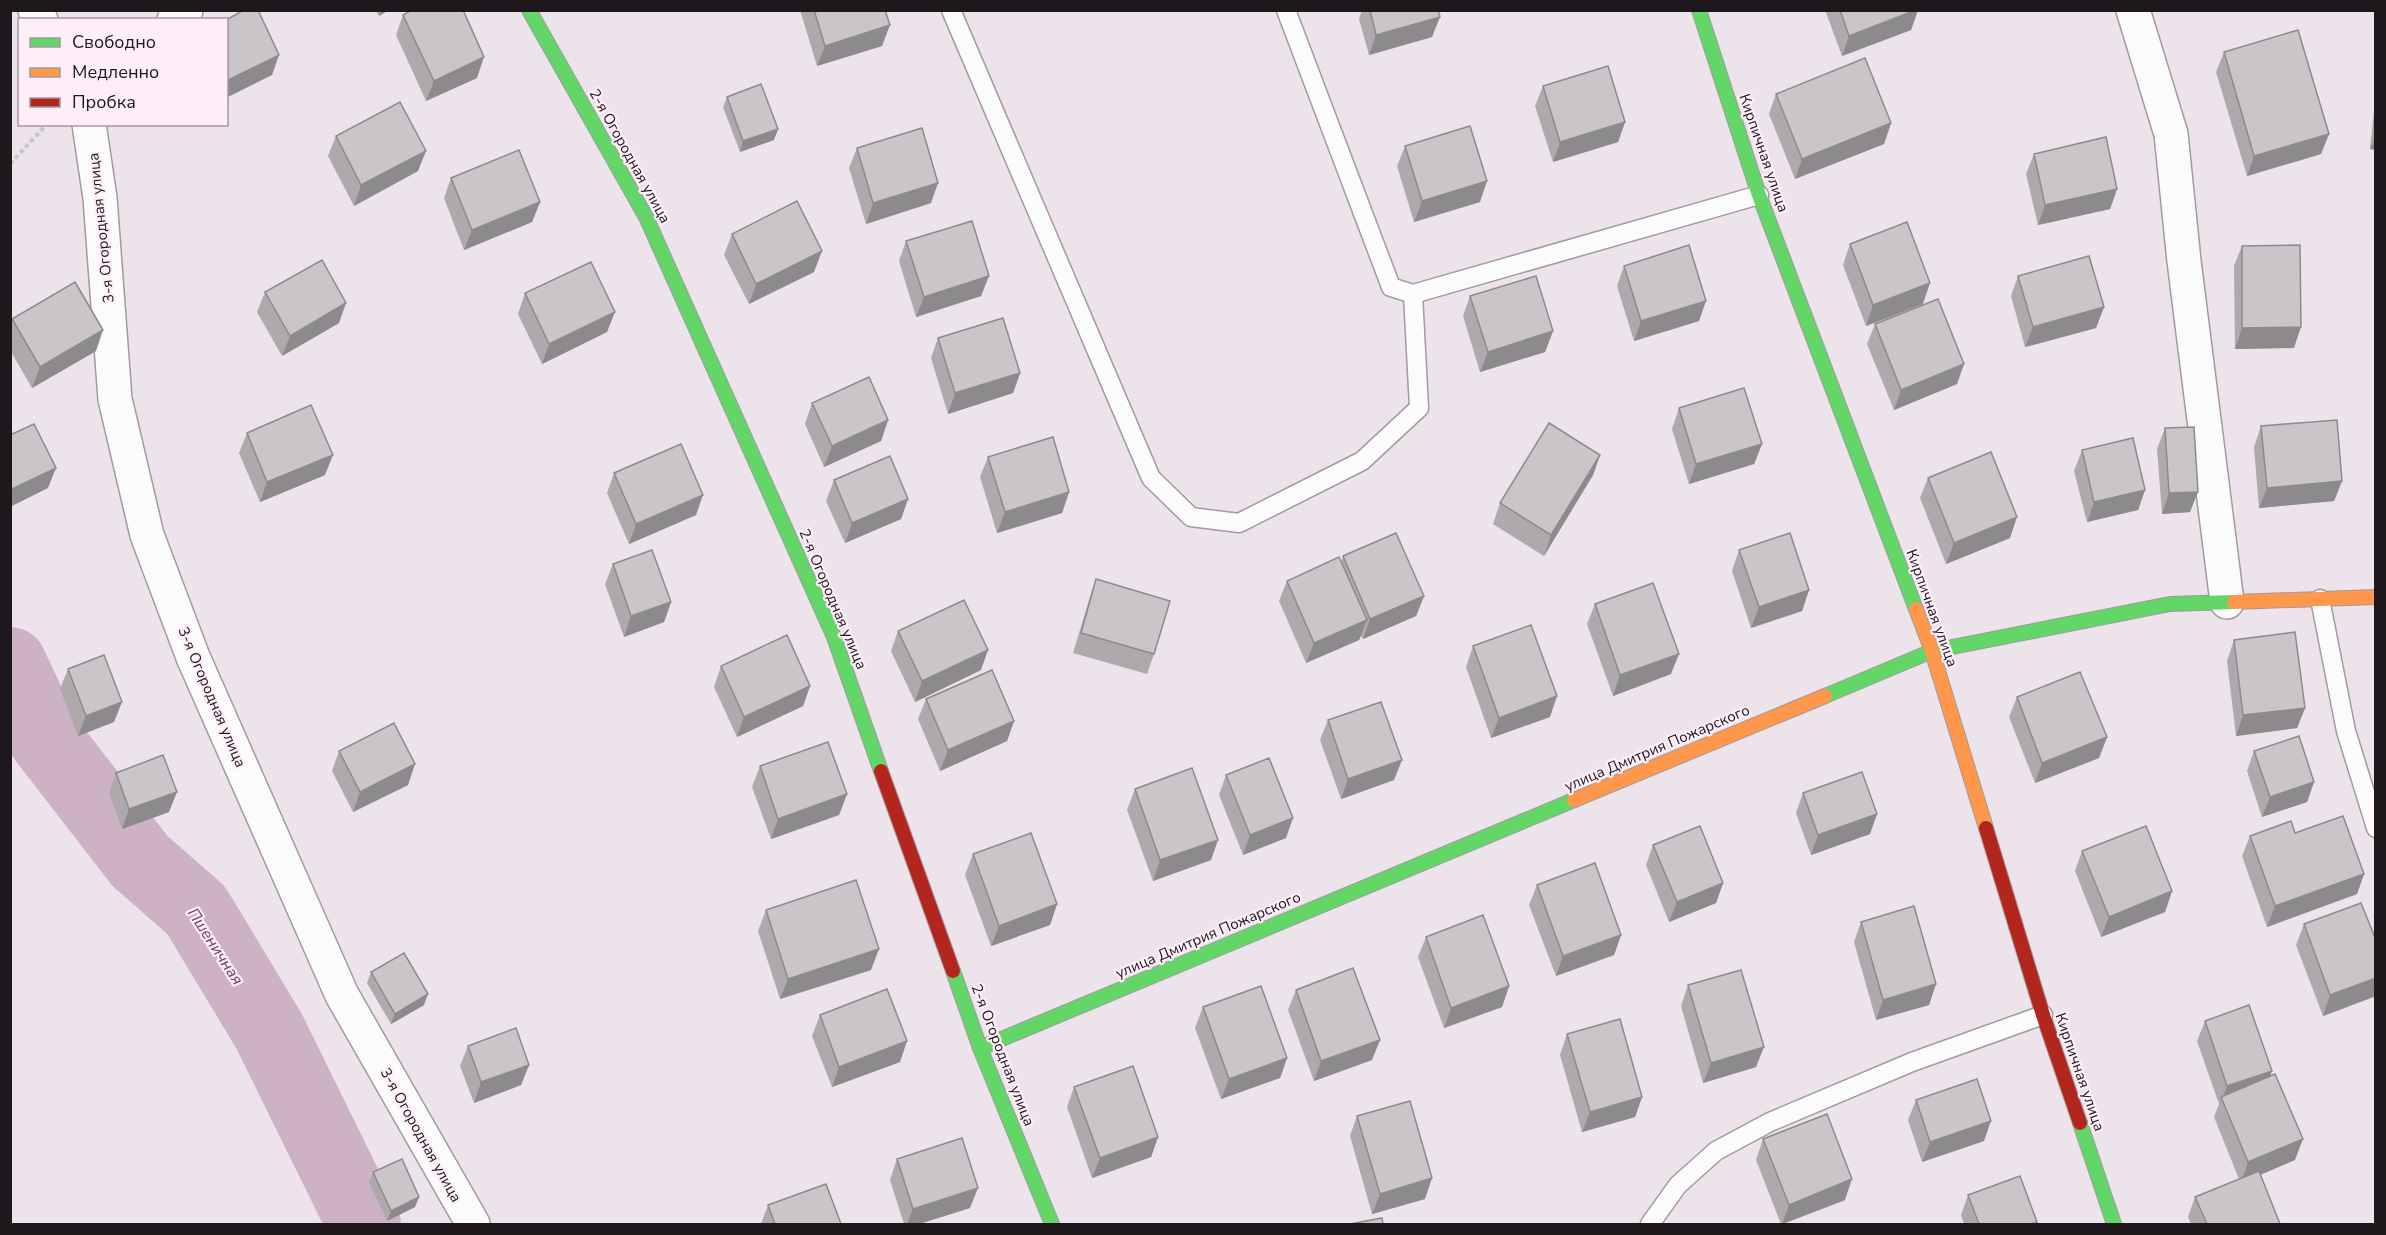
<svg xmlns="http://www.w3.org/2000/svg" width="2386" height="1235" viewBox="0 0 2386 1235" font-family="'Nunito Sans',sans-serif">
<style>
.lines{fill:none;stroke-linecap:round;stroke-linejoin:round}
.river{stroke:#cdb1c5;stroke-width:74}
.lane-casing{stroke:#a19a9f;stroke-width:21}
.street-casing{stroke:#a19a9f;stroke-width:36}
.fast-casing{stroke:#a19a9f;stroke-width:16}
.slow-casing{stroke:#a19a9f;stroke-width:16}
.jam-casing{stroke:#a19a9f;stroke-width:16}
.path{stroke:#c8c5c7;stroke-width:4;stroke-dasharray:4.5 3;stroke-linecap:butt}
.lane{stroke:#fcfbfc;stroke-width:18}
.street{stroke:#fcfbfc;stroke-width:33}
.fast{stroke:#63d668;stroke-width:14}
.slow{stroke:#ff974d;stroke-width:14}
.jam{stroke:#b3261e;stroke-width:14}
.wall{fill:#aea9ad}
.shaded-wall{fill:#8d8a8d}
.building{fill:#cac5c9;stroke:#8d8a8d;stroke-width:1.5}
.labels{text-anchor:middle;stroke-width:4.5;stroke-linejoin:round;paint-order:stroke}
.street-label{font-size:15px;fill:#1e181c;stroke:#fdeef8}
.water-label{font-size:16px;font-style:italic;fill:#6e3d62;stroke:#fdeef8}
</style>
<rect width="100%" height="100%" fill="#ece4ea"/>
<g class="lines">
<polyline class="river" points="10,664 44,737 140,861 196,910 269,1031 364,1224"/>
<defs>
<g id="lane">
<polyline points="951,10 1151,478 1191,517 1239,523 1362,461 1419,408 1413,294"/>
<polyline points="1286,10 1391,287 1413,294 1759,195"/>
<polyline points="2320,599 2346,731 2376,828"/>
<polyline points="1650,1224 1678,1185 1716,1151 1770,1122 1912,1062 2043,1015"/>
</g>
<g id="street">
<polyline points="35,10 41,20"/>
<polyline points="2133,10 2171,134 2184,261 2227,602"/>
<polyline points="174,20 186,10"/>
<polyline points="89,124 100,198 115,399 147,535 193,657 342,995 473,1224"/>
</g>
<g id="fast">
<polyline points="529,10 646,217 834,637 881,771"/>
<polyline points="1699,10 1759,195 1916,609"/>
<polyline points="1825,696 1932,651 2170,604 2234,602"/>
<polyline points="953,971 980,1048 1052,1224"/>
<polyline points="980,1048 1574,800"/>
<polyline points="2080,1123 2114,1224"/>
</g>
<g id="slow">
<polyline points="2234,602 2376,597"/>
<polyline points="1916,609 1932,651 1986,828"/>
<polyline points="1574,800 1825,696"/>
</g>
<g id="jam">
<polyline points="881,771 953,971"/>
<polyline points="1986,828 2043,1015 2080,1123"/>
</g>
</defs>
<use href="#lane" class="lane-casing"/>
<use href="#street" class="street-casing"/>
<use href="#fast" class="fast-casing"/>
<use href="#slow" class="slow-casing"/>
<use href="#jam" class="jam-casing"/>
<polyline class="path" points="10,164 47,124"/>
<use href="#lane" class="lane"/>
<use href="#street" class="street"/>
<use href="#fast" class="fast"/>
<use href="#slow" class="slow"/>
<use href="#jam" class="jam"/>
</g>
<g class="wall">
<polygon points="375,10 389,10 379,16"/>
<polygon points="800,10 885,10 882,46 817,66"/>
<polygon points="1362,10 1438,10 1432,37 1369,55 1359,19"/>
<polygon points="1825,10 1918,10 1911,30 1842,56"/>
<polygon points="403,15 477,78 426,101 396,35"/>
<polygon points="2224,52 2329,134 2321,154 2247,176 2216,72"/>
<polygon points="1543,86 1625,122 1618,142 1553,162 1535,106"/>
<polygon points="2376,92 2376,150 2370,149"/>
<polygon points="1776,94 1891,123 1884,144 1795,179 1769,114"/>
<polygon points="727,97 778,129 774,140 740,152 723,107"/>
<polygon points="336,136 418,171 354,206 328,156"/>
<polygon points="1405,146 1480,202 1414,222 1397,166"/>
<polygon points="857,148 931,203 866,224 849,168"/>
<polygon points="2034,154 2117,189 2110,209 2038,225 2026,174"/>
<polygon points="451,178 540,202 532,222 464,250 444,198"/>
<polygon points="732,234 814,272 749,304 724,255"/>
<polygon points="906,241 981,296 916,317 899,261"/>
<polygon points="1850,244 1923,304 1866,326 1843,265"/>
<polygon points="2242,246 2294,348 2235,349 2234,266"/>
<polygon points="1624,266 1699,321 1634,341 1617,286"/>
<polygon points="2018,276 2104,307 2096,328 2025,347 2011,296"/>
<polygon points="265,292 339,323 282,356 257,312"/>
<polygon points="525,293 607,332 542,364 518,314"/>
<polygon points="1470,296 1553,331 1545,352 1480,372 1463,316"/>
<polygon points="12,319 96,351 32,388 10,350 10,323"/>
<polygon points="1875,324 1957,384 1894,410 1867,344"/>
<polygon points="938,338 1020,373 1013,393 948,414 931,358"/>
<polygon points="812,403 888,420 881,441 824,467 805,424"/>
<polygon points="1679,408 1762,444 1754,464 1689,484 1672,429"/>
<polygon points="2261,426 2342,481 2334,501 2259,508 2254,447"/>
<polygon points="2165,428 2190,512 2162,514 2157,449"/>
<polygon points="247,433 325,475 260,502 239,453"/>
<polygon points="2082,450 2145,490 2138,510 2087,522 2074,471"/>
<polygon points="1600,455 1593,475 1544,556 1493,524 1500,503"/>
<polygon points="988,457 1069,492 1062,513 997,533 980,477"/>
<polygon points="614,473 696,515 629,544 607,493"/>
<polygon points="1928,478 2010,538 1946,564 1920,498"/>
<polygon points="834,480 908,499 901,519 845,543 826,501"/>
<polygon points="1739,550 1809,590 1802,611 1751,628 1732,571"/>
<polygon points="1343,556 1424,596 1416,616 1363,639 1361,636 1359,640 1306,663 1279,601 1287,581 1341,562"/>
<polygon points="613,564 671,602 664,622 624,637 605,584"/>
<polygon points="1096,579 1154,654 1147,674 1073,653 1089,600"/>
<polygon points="1595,604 1671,674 1613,696 1587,624"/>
<polygon points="898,631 981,670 915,702 891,651"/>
<polygon points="2234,640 2305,708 2297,728 2236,736 2227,661"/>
<polygon points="1473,646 1550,717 1491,738 1466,667"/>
<polygon points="721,666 810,686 803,706 737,737 714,687"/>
<polygon points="68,669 114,722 78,736 60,689"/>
<polygon points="2017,697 2107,737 2099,758 2035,783 2009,717"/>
<polygon points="926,699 1014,721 1007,741 940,771 918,719"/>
<polygon points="1328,720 1394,780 1341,799 1320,740"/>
<polygon points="339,751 408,785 353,812 332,771"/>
<polygon points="2254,751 2314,782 2307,802 2262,817 2247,771"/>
<polygon points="760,766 847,794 839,815 771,839 752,787"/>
<polygon points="116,773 169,812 122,829 109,793"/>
<polygon points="1226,775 1286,838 1243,855 1219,795"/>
<polygon points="1135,789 1211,860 1153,881 1127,810"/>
<polygon points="1803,793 1870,834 1811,855 1796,813"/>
<polygon points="2295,833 2364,874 2357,894 2267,927 2242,856 2250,836"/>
<polygon points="1653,845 1723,883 1716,903 1669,922 1646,865"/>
<polygon points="2082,851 2172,891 2165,912 2101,937 2075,871"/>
<polygon points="973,854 1057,904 1050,925 991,946 965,875"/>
<polygon points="1537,885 1621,935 1614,955 1556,976 1529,905"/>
<polygon points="766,910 871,970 780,999 758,931"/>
<polygon points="1861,922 1936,984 1929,1005 1876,1020 1854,942"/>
<polygon points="2304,924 2376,940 2376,996 2323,1016 2296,945"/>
<polygon points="1426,937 1509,986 1502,1007 1444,1028 1418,957"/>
<polygon points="371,972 424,1005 391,1024 367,983"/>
<polygon points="1688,985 1756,1067 1703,1083 1681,1006"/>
<polygon points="1296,990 1372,1060 1314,1081 1288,1010"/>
<polygon points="1203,1007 1287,1058 1280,1078 1221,1099 1195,1028"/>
<polygon points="820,1015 900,1062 832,1087 812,1036"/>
<polygon points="2205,1021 2269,1077 2295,1160 2260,1175 2280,1224 2191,1224 2188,1217 2195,1197 2239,1179 2214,1117 2219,1104 2197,1041"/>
<polygon points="1567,1034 1642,1097 1635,1117 1582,1132 1560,1055"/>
<polygon points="468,1046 529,1065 521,1085 474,1103 460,1066"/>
<polygon points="1074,1087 1158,1137 1151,1157 1092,1178 1067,1107"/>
<polygon points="1916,1100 1984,1141 1922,1162 1908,1120"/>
<polygon points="1357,1116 1425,1199 1372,1214 1350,1136"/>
<polygon points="1763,1139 1845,1200 1783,1224 1781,1224 1756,1160"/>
<polygon points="897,1159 970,1208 919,1224 904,1224 890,1180"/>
<polygon points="373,1172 415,1207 387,1221 369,1183"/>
<polygon points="1968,1195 2036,1224 1964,1224 1961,1215"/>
<polygon points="768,1205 841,1224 761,1224"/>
</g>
<g class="shaded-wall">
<polygon points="381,10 389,10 379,16"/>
<polygon points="1916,10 1918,10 1911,30 1842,56 1849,36"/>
<polygon points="1440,17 1432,37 1369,55 1376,35"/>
<polygon points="890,25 882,46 817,66 825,46"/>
<polygon points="279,55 272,75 226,98 226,81"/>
<polygon points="484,57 477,78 426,101 434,81"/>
<polygon points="1625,122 1618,142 1553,162 1560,142"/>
<polygon points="1891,123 1884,144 1795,179 1802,159"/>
<polygon points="778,129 774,140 740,152 743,141"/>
<polygon points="2329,134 2321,154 2247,176 2254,156"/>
<polygon points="2376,135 2376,150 2370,149"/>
<polygon points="426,151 418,171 354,206 361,185"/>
<polygon points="1487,181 1480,202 1414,222 1422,201"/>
<polygon points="938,183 931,203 866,224 873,203"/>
<polygon points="2117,189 2110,209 2038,225 2045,205"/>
<polygon points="540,202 532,222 464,250 472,230"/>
<polygon points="822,251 814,272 749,304 756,284"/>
<polygon points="989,276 981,296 916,317 924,297"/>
<polygon points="1930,283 1923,304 1866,326 1873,305"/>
<polygon points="1706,301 1699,321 1634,341 1641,321"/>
<polygon points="346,303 339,323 282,356 290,336"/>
<polygon points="2104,307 2096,328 2025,347 2033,327"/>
<polygon points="615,312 607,332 542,364 549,344"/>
<polygon points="2301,327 2294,348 2235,349 2242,328"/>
<polygon points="103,330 96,351 32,388 40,367"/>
<polygon points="1553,331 1545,352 1480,372 1488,352"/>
<polygon points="1964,364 1957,384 1894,410 1901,390"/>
<polygon points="1020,373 1013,393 948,414 955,393"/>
<polygon points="888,420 881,441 824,467 832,446"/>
<polygon points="1762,444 1754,464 1689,484 1696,464"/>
<polygon points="333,455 325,475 260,502 267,482"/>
<polygon points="1600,455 1593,475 1544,556 1551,535"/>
<polygon points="56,468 48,488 10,507 10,490"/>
<polygon points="2342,481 2334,501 2259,508 2267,488"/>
<polygon points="2145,490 2138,510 2087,522 2094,502"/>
<polygon points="1069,492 1062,513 997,533 1005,512"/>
<polygon points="2198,492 2190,512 2162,514 2169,493"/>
<polygon points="703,495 696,515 629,544 636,524"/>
<polygon points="908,499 901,519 845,543 852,523"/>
<polygon points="2017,517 2010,538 1946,564 1954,543"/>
<polygon points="1809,590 1802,611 1751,628 1759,607"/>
<polygon points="1424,596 1416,616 1363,639 1370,619"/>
<polygon points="671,602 664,622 624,637 631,616"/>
<polygon points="1367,620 1359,640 1306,663 1314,643"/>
<polygon points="988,650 981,670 915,702 922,681"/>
<polygon points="1679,654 1671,674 1613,696 1620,675"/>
<polygon points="810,686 803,706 737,737 744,717"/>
<polygon points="1557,696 1550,717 1491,738 1499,718"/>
<polygon points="122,702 114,722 78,736 86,716"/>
<polygon points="2305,708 2297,728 2236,736 2243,715"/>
<polygon points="1014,721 1007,741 940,771 948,750"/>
<polygon points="2107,737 2099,758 2035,783 2042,763"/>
<polygon points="1402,760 1394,780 1341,799 1348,779"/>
<polygon points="415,764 408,785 353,812 360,792"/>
<polygon points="2314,782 2307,802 2262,817 2270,797"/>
<polygon points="177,792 169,812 122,829 129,809"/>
<polygon points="847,794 839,815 771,839 778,819"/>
<polygon points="1877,814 1870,834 1811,855 1818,835"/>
<polygon points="1293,818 1286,838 1243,855 1250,835"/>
<polygon points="1218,840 1211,860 1153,881 1160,860"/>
<polygon points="2364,874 2357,894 2267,927 2275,906"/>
<polygon points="1723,883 1716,903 1669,922 1677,902"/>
<polygon points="2172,891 2165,912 2101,937 2109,917"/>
<polygon points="1057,904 1050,925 991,946 999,926"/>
<polygon points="1621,935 1614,955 1556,976 1563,956"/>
<polygon points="879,949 871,970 780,999 788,979"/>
<polygon points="2376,978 2376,996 2323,1016 2330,995"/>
<polygon points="1936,984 1929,1005 1876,1020 1883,1000"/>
<polygon points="1509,986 1502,1007 1444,1028 1451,1008"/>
<polygon points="428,994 424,1005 391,1024 395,1014"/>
<polygon points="1380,1040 1372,1060 1314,1081 1321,1061"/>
<polygon points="907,1041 900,1062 832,1087 839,1067"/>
<polygon points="1764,1047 1756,1067 1703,1083 1711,1063"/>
<polygon points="1287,1058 1280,1078 1221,1099 1229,1079"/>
<polygon points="529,1065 521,1085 474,1103 481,1082"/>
<polygon points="2272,1071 2264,1091 2222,1100 2227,1086"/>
<polygon points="1642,1097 1635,1117 1582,1132 1590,1112"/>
<polygon points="1991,1121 1984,1141 1922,1162 1930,1142"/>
<polygon points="1158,1137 1151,1157 1092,1178 1100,1158"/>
<polygon points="2303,1139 2295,1160 2241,1183 2248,1162"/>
<polygon points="1432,1178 1425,1199 1372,1214 1380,1194"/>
<polygon points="1852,1179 1845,1200 1782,1224 1789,1205"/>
<polygon points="978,1188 970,1208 919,1224 907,1224 913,1209"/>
<polygon points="419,1197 415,1207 387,1221 391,1211"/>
</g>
<g class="building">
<polygon points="244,10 258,10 279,55 226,81 226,20"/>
<polygon points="412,10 463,10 484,57 434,81 403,15"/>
<polygon points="814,10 885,10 890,25 825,46"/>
<polygon points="1370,10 1438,10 1440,17 1376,35"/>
<polygon points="1840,10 1916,10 1849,36"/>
<polygon points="2298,30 2329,134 2254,156 2224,52"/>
<polygon points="1865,58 1891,123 1802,159 1776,94"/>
<polygon points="1608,66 1625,122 1560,142 1543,86"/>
<polygon points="761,84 778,129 743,141 727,97"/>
<polygon points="400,102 426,151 361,185 336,136"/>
<polygon points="1470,126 1487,181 1422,201 1405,146"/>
<polygon points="922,128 938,183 873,203 857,148"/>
<polygon points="2106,137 2117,189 2045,205 2034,154"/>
<polygon points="519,150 540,202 472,230 451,178"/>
<polygon points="797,201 822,251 756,284 732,234"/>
<polygon points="972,221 989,276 924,297 906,241"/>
<polygon points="1907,222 1930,283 1873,305 1850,244"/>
<polygon points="1689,245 1706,301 1641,321 1624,266"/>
<polygon points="2300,245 2301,327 2242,328 2242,246"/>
<polygon points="2089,256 2104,307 2033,327 2018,276"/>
<polygon points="322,260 346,303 290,336 265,292"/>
<polygon points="591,262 615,312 549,344 525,293"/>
<polygon points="1536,276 1553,331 1488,352 1470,296"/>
<polygon points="75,282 103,330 40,367 12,319"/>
<polygon points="1938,299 1964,364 1901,390 1875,324"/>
<polygon points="1003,318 1020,373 955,393 938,338"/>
<polygon points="869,377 888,420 832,446 812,403"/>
<polygon points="1744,388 1762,444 1696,464 1679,408"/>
<polygon points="311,405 333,455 267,482 247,433"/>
<polygon points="2337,420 2342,481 2267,488 2261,426"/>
<polygon points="1549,423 1600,455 1551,535 1500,503"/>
<polygon points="34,424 56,468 10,490 10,435"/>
<polygon points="2194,427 2198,492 2169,493 2165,428"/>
<polygon points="1053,437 1069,492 1005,512 988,457"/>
<polygon points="2133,438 2145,490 2094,502 2082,450"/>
<polygon points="681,444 703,495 636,524 614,473"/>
<polygon points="1991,452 2017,517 1954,543 1928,478"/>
<polygon points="890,456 908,499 852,523 834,480"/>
<polygon points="1396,533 1424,596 1370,619 1343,556"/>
<polygon points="1790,533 1809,590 1759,607 1739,550"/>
<polygon points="652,550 671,602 631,616 613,564"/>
<polygon points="1339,557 1367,620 1314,643 1287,581"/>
<polygon points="1096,579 1170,601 1154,654 1081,633"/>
<polygon points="1653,583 1679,654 1620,675 1595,604"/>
<polygon points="964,600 988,650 922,681 898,631"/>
<polygon points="1531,625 1557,696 1499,718 1473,646"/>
<polygon points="2295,632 2305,708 2243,715 2234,640"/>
<polygon points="787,635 810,686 744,717 721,666"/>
<polygon points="104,655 122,702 86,716 68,669"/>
<polygon points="992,670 1014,721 948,750 926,699"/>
<polygon points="2080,672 2107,737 2042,763 2017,697"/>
<polygon points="1381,702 1402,760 1348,779 1328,720"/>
<polygon points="394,723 415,764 360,792 339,751"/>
<polygon points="2299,736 2314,782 2270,797 2254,751"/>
<polygon points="828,742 847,794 778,819 760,766"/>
<polygon points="163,755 177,792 129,809 116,773"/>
<polygon points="1269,758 1293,818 1250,835 1226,775"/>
<polygon points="1192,768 1218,840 1160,860 1135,789"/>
<polygon points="1862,772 1877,814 1818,835 1803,793"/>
<polygon points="2343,816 2364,874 2275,906 2250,836 2291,821 2295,833"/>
<polygon points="1700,826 1723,883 1677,902 1653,845"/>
<polygon points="2146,826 2172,891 2109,917 2082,851"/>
<polygon points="1031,833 1057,904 999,926 973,854"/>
<polygon points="1595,863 1621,935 1563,956 1537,885"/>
<polygon points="856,880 879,949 788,979 766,910"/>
<polygon points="2361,903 2376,940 2376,978 2330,995 2304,924"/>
<polygon points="1914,906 1936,984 1883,1000 1861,922"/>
<polygon points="1483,915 1509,986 1451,1008 1426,937"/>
<polygon points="404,953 428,994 395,1014 371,972"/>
<polygon points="1353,968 1380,1040 1321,1061 1296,990"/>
<polygon points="1741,970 1764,1047 1711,1063 1688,985"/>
<polygon points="1261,986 1287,1058 1229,1079 1203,1007"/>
<polygon points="887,989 907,1041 839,1067 820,1015"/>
<polygon points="2249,1005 2272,1071 2227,1086 2205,1021"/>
<polygon points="1620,1019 1642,1097 1590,1112 1567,1034"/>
<polygon points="516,1028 529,1065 481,1082 468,1046"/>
<polygon points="1133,1066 1158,1137 1100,1158 1074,1087"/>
<polygon points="2275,1074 2303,1139 2248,1162 2221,1097"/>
<polygon points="1977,1079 1991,1121 1930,1142 1916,1100"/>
<polygon points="1410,1101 1432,1178 1380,1194 1357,1116"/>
<polygon points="1827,1114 1852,1179 1789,1205 1763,1139"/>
<polygon points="962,1138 978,1188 913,1209 897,1159"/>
<polygon points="402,1159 419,1197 391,1211 373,1172"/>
<polygon points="2259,1171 2280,1224 2207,1224 2195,1197"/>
<polygon points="2020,1176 2037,1222 2031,1224 1979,1224 1968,1195"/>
<polygon points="826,1184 841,1224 775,1224 768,1205"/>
<polygon points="1382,1218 1383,1224 1350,1224"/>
</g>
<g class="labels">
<g class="street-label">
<text transform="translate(1764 153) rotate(71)" y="5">Кирпичная улица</text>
<text transform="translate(630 156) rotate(61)" y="5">2-я Огородная улица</text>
<text transform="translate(101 228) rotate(-96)" y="5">3-я Огородная улица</text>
<text transform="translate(833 599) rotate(67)" y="5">2-я Огородная улица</text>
<text transform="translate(1932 608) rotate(70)" y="5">Кирпичная улица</text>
<text transform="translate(212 697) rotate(67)" y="5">3-я Огородная улица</text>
<text transform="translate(1657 748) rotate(-23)" y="5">улица Дмитрия Пожарского</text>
<text transform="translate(1208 935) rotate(-23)" y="5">улица Дмитрия Пожарского</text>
<text transform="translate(1003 1055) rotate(69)" y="5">2-я Огородная улица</text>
<text transform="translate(2080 1072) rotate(71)" y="5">Кирпичная улица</text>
<text transform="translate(421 1135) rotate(61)" y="5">3-я Огородная улица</text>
</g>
<g class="water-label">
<text transform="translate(216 946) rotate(57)" y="6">Пшеничная</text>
</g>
</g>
<rect width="2386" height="1235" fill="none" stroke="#1e181c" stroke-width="24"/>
<rect x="18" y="18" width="210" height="108" fill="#fdeef8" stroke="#a498a0" stroke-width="1.5"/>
<rect x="30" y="38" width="30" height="9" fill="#63d668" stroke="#a498a0" stroke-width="1.5"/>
<text x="72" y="48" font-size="18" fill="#1e181c">Свободно</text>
<rect x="30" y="68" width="30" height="9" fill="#ff974d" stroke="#a498a0" stroke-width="1.5"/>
<text x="72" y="78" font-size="18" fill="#1e181c">Медленно</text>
<rect x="30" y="98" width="30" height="9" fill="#b3261e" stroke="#a498a0" stroke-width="1.5"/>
<text x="72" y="108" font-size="18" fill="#1e181c">Пробка</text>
</svg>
